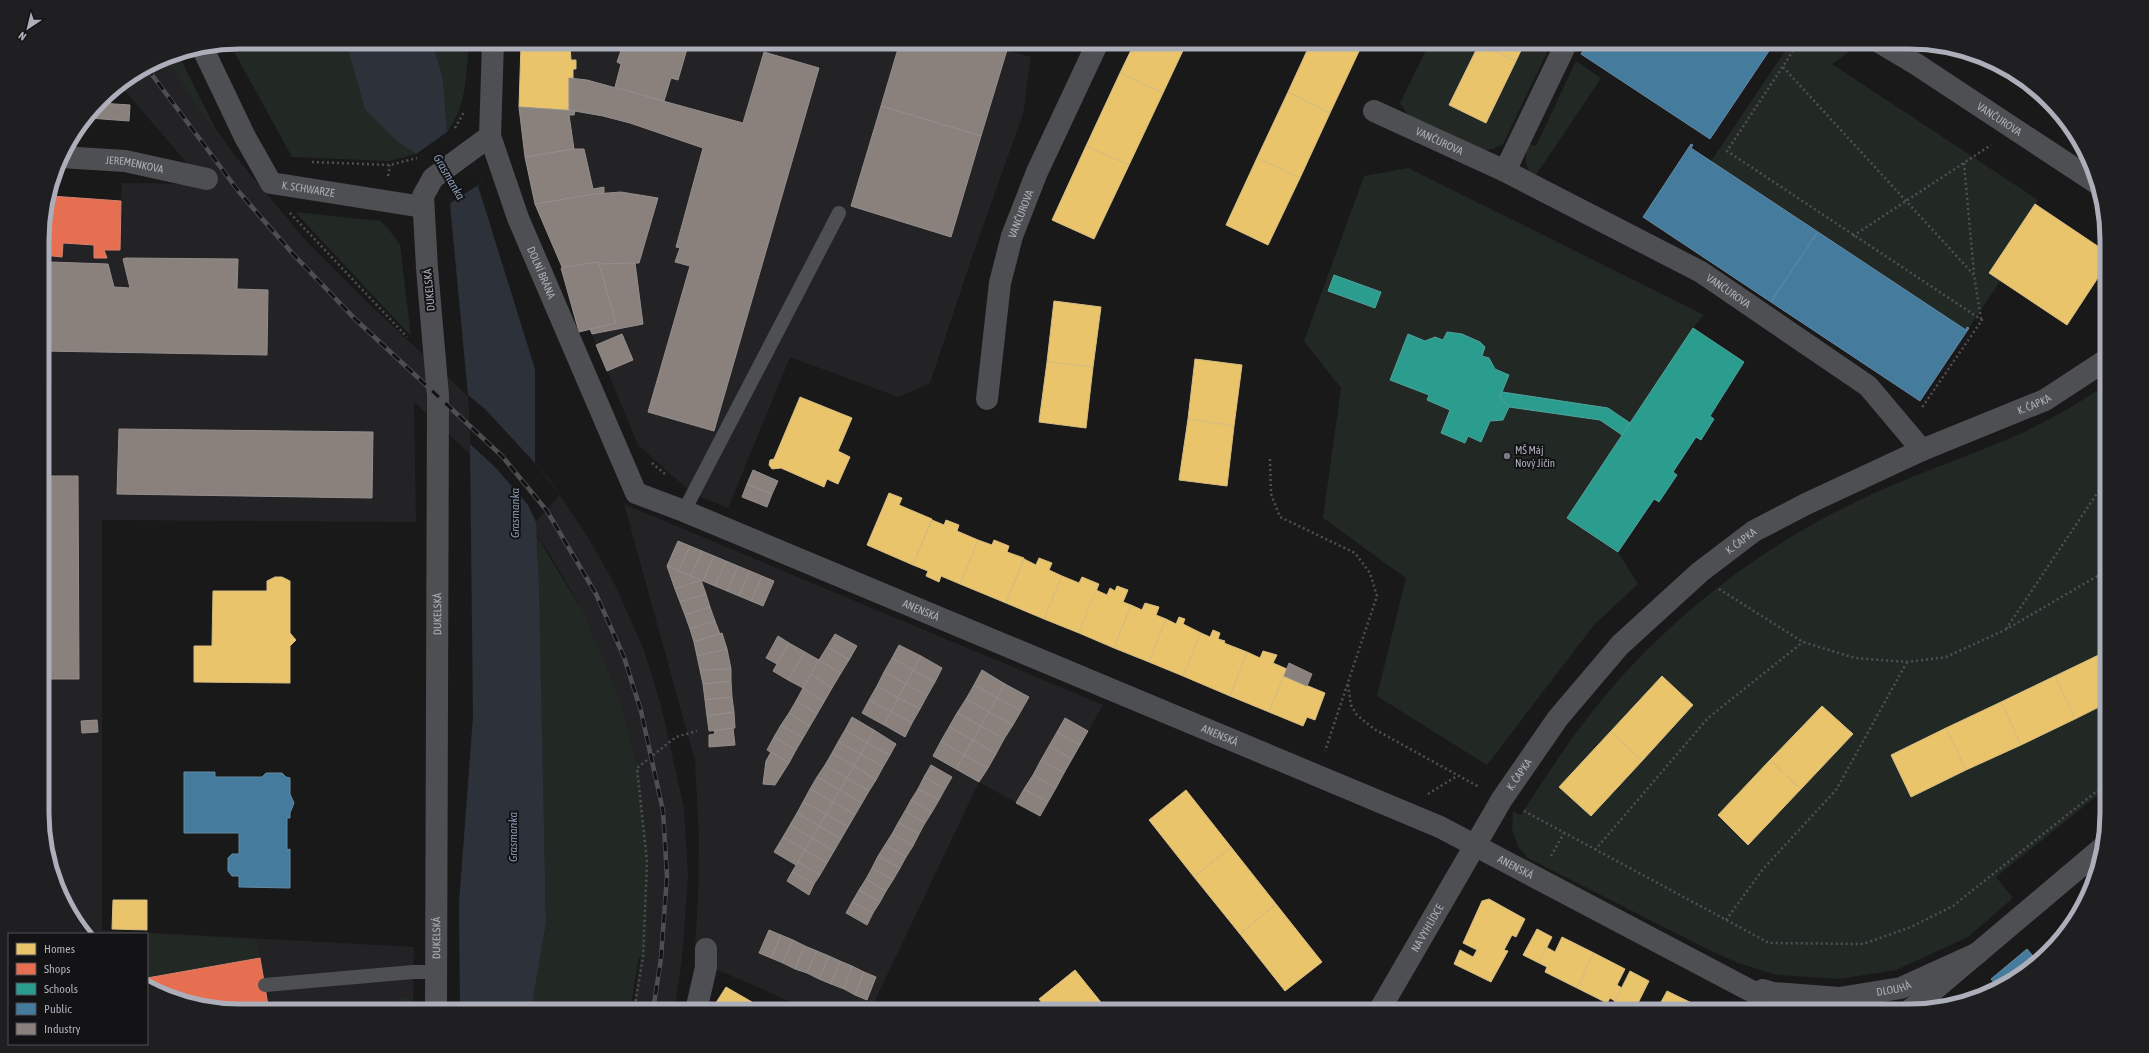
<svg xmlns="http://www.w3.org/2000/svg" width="2149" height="1053" viewBox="0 0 2149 1053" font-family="'Asap Condensed',sans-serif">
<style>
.built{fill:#232325}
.green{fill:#222823;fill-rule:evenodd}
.water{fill:#2d323a}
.pier{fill:#191919}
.homes{fill:#e9c46a;stroke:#d7bd82}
.shops{fill:#e76f51;stroke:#d58270}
.schools{fill:#2a9d8f;stroke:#51a29c}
.public{fill:#457b9d;stroke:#648aa5}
.industry{fill:#8a817c;stroke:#948e8e}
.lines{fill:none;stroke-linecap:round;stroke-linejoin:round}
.path{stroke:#4f5053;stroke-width:2.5;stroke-dasharray:2 3;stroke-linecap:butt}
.service{stroke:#4e4f52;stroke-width:14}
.minor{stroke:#4e4f52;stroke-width:22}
.rail-casing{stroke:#4e4f52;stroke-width:4.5}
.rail{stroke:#131315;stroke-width:3;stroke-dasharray:9;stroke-linecap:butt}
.poi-dot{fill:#797a81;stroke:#131315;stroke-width:1.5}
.labels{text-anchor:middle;stroke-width:4;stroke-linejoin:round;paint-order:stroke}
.street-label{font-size:11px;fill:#acaeb9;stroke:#131315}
.poi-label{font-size:11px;fill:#acaeb9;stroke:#131315;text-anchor:start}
.water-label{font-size:12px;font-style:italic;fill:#8697b0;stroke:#131315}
.rim{fill:none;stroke:#acaeb9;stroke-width:5}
</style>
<rect width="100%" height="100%" fill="#191919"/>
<g class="built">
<polygon points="573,42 977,42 1031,57 1023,114 972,257 930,383 898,397 790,357 728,508 692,493 638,445 590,329 579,332 562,267 535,204 525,157 519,107 568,110 569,78 573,78 573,69 576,69 576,61 571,60 570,45 573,45"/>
<polygon points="165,57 236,157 306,241 368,303 517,442 550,480 587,536 615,585 644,650 661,706 684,808 688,876 682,960 674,1011 632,1011 641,955 578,603 552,558 517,505 487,470 414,402 416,522 102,520 102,930 414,947 413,1011 240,1011 201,1007 153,991 147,934 83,934 57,889 44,839 42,227 51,196 121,201 122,183 205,184 120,85"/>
<polygon points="624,504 1103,705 1040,816 979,782 870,1011 812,1011 718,970 694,964 698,898 699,838 695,761"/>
</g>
<g class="green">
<polygon points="240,42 346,42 398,142 416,154 389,161 292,157 230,44"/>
<path d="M432,42H469C466,74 467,106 447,132L443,78Z"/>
<polygon points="1430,42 1552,42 1503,144 1493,149 1481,151 1428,128 1407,114 1400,103"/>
<polygon points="1791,42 1834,42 1850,51 1832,64 2038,200 1990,273 2000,281 1969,328 1967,327 1966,330 1711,161"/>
<polygon points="178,54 221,140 224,145 164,57"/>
<path d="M1576,61L1601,78L1534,178C1524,166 1525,157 1528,143L1536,146Z"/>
<path d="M1408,168L1704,315L1693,328L1630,423L1502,392L1509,375L1495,369L1489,358L1482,356L1485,347L1471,338L1447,332L1443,340L1435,337L1425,341L1408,334L1390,380L1429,395L1427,400L1450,410L1441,433L1465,443L1468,436L1481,442L1490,421L1503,420L1509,407L1600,420L1622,435L1568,517L1618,552L1638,584L1594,625L1487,765L1377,696L1406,578L1323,518L1341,388L1304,341L1364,176ZM1334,275L1381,292L1375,308L1328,291Z"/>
<polygon points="295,212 380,221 387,227 400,245 411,336"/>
<path d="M2106,385L2107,788L1996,877L2013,898L1968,937L1896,970L1839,979L1777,975L1738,963L1707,949L1528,858L1519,848L1512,830L1513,811L1521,815C1557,758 1597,699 1645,652C1712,585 1784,535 1870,495C1920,472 1972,455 2022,433C2051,419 2079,403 2106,385Z"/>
<polygon points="537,536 584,614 619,698 640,779 649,862 647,958 639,957 630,1011 531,1011 546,923"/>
<polygon points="102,931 256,939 260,958 147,978 147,934 102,934"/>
<rect x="398" y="998" width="15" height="13"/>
</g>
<polygon class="water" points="346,42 432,42 443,78 447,132 478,172 483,182 478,186 535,369 535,463 560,495 536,522 539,589 546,923 531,1011 460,1011 459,903 473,717 470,444 468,395 450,204 452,202 444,194 416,154 398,142 365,109"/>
<g class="pier">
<polygon points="447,132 478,172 483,182 452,202 444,194 416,154"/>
<polygon points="468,395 485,409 535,463 560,495 536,522 528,505 496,468 470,444"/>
</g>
<g class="homes">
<polygon points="1135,42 1187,42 1163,93 1120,73"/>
<polygon points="1311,42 1350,42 1361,47 1330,113 1288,92"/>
<polygon points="1479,42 1525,42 1516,61 1479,44"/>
<polygon points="1479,44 1516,61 1486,123 1449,105"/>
<polygon points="521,45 570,45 571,60 576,60 576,69 573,69 573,78 569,78 569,110 519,107"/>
<polygon points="1120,73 1163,93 1129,165 1086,146"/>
<polygon points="2019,77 2039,91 2047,99 2017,80"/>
<polygon points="1288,92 1330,113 1300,178 1257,158"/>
<polygon points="1086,146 1129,165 1094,239 1052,220"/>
<polygon points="1257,158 1300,178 1268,245 1226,225"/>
<polygon points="2035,204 2105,251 2105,267 2067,325 1989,273"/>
<polygon points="1054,301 1101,307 1093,367 1047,362"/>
<polygon points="1195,359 1242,365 1234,426 1188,419"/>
<polygon points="1047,362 1093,367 1086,428 1039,422"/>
<polygon points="800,397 852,418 838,451 850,457 838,484 827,479 824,487 781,468 772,469 769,465 770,460 774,459"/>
<polygon points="1188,419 1234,426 1227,486 1179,480"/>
<polygon points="889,493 902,498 899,505 932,519 913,565 867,545"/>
<polygon points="932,520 944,525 946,520 959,525 957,531 978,540 960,584 941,576 939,582 926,576 928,571 913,565"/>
<polygon points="978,540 992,545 994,540 1009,546 1007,552 1024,558 1006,603 960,584"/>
<polygon points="1039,558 1052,563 1049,570 1062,576 1044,619 1006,603 1024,559 1036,565"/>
<polygon points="1062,576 1079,583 1082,577 1099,584 1079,633 1044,619"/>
<polygon points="275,577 282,577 290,581 290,633 296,640 290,646 290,683 194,682 194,646 212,646 213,591 267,591 267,581"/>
<polygon points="1117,586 1128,590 1123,602 1131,605 1114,648 1079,633 1096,590 1107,595 1110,588 1115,591"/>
<polygon points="1145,603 1159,607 1156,615 1166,619 1149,662 1114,648 1131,605 1142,610"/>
<polygon points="1179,617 1185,619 1183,624 1201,633 1183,676 1149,662 1166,619 1176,624"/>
<polygon points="1213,630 1220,633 1218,639 1225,641 1224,643 1247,652 1230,696 1183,676 1201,633 1210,637"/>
<polygon points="1263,651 1277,655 1273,663 1287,669 1269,712 1230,696 1247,652 1260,658"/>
<polygon points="2107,651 2107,703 2075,719 2055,676"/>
<polygon points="1284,676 1325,693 1315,720 1307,717 1303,726 1269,712"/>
<polygon points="1662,676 1693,705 1642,761 1611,731"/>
<polygon points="2055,676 2075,719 2021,745 2001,702"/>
<polygon points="2001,702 2021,745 1966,770 1946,728"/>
<polygon points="1822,706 1853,734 1801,789 1770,760"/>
<polygon points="1946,728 1966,770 1911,797 1891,755"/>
<polygon points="1611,731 1642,761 1591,816 1559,787"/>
<polygon points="1770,760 1801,789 1748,845 1718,815"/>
<polygon points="1186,790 1231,847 1194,877 1149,820"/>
<polygon points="1231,847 1276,904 1240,934 1194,877"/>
<polygon points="1489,899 1525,919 1516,937 1512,935 1504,950 1508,951 1491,982 1454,964 1460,950 1473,957 1477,950 1463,943 1482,901"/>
<polygon points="113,900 147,900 147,930 112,929"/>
<polygon points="1276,904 1322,962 1285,991 1240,934"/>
<polygon points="1537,929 1552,937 1539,963 1523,955"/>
<polygon points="1562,937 1594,953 1577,988 1545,972 1547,967 1539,963 1546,947 1555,952"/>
<polygon points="1594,953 1625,969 1617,985 1622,988 1615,1001 1610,998 1607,1003 1577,988"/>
<polygon points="1075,970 1108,1011 1048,1011 1039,999"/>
<polygon points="1630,971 1649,981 1634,1011 1610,1011"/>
<polygon points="726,987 752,1002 746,1011 704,1011 707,1005 712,1009"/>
<polygon points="1667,991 1702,1008 1701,1011 1667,1011 1669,1008 1660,1004"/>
</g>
<g class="shops">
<polygon points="51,196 121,201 120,250 104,250 107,258 94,258 94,245 63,243 62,257 43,255 42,227"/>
<polygon points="260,958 269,1011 240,1011 201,1007 153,991 147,987 147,978"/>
</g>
<g class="schools">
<polygon points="1334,275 1381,292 1375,308 1328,291"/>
<polygon points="1693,328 1744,362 1710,416 1714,419 1701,440 1696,437 1673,472 1677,475 1659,502 1654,499 1618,552 1567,518"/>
<polygon points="1447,332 1462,334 1480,342 1485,347 1482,356 1489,358 1495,369 1509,375 1500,397 1509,407 1503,420 1490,421 1481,442 1468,436 1465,443 1441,433 1450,410 1427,400 1429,395 1390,380 1408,334 1425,341 1435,337 1443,340"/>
<polygon points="1502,392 1608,408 1630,423 1622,435 1600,420 1509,407 1500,397"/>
</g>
<g class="public">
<polygon points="1589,42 1761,42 1771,48 1710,139 1581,54"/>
<polygon points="1691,144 1693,145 1691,148 1818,232 1771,302 1643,217"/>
<polygon points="1818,232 1966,330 1967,327 1969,328 1920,401 1771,302"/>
<polygon points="184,772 215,772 215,777 262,777 266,773 282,773 286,777 290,778 290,794 294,803 290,813 290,818 287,818 287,850 290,849 290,888 239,887 239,876 232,876 228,871 228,858 232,854 239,854 239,833 184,833"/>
<polygon points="2027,949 2037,961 2019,978 1998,988 1991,979"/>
</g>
<g class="industry">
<polygon points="522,42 573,42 573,45 521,45"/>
<polygon points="624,42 689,42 678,80 671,78 664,101 615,87 621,64 617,62"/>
<polygon points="900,42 977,42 1007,50 981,136 881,106"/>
<polygon points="764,52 819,68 714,431 648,412 690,266 675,262 680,248 676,247 703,148 630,123 603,116 569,110 569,78 587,80 743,123"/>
<polygon points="100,103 130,105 129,121 89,118"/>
<polygon points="881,106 981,136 951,237 851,206"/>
<polygon points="519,107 575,111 574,115 569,115 574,149 525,157"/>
<polygon points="574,149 584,149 593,189 604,187 604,193 535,204 525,157"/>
<polygon points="621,192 658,198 639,263 599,264 599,262 562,267 535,204 594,194"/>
<polygon points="126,258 238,259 237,289 268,290 267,355 43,351 43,286 50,286 50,262 108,264 114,287 130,288 123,259"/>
<polygon points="599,262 616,323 579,332 561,268"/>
<polygon points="635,263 643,324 592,334 590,329 616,323 599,264"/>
<polygon points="622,334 633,360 607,371 596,345"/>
<polygon points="119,429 373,432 372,498 117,494"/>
<polygon points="753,470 778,481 772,494 747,484"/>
<polygon points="43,476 78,476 79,679 43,679"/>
<polygon points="747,484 772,494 767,507 742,497"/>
<polygon points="678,541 690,546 679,571 667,566"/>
<polygon points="690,546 702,551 691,576 679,571"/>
<polygon points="702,551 714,556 703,581 691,576"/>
<polygon points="714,556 726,561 715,586 703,581"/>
<polygon points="726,561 738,566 727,591 715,586"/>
<polygon points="667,566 691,576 701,580 675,589"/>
<polygon points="738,566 750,571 739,596 727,591"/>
<polygon points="750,571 762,576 751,601 739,596"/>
<polygon points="762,576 774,581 763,606 751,601"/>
<polygon points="701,580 706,594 680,602 675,589"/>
<polygon points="706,594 710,607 685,615 680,602"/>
<polygon points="710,607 715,621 690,629 685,615"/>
<polygon points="715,621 720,634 694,642 690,629"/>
<polygon points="722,633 727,649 697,656 694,642"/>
<polygon points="835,634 857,646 849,660 827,647"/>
<polygon points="778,636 789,643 777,664 766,658"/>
<polygon points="789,643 805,652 788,680 773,671"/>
<polygon points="899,645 921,656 913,670 892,658"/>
<polygon points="827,647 849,660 841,673 819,660"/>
<polygon points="727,649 731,669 700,670 697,656"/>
<polygon points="805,652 819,660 803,688 788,680"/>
<polygon points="921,656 942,668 935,682 913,670"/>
<polygon points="892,658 913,670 906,684 884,672"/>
<polygon points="819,660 841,673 832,688 811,674"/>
<polygon points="1289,663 1312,674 1307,686 1284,676"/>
<polygon points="731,669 731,681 703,684 700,670"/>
<polygon points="913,670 935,682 927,696 906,684"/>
<polygon points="982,670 1005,684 997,698 974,685"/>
<polygon points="884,672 906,684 898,698 877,686"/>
<polygon points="811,674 832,688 824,702 803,688"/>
<polygon points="731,681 732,697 705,700 703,684"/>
<polygon points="906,684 927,696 920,709 898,698"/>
<polygon points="1005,684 1029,697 1021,711 997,698"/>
<polygon points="974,685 997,698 989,712 966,699"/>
<polygon points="877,686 898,698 891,712 869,700"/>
<polygon points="803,688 824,702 817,714 796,701"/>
<polygon points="732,697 734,712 707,716 705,700"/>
<polygon points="898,698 920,709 912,723 891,712"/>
<polygon points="997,698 1021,711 1013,725 989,712"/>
<polygon points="966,699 989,712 981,726 957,713"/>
<polygon points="869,700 891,712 884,725 862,713"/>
<polygon points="796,701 817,714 810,726 789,713"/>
<polygon points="734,712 735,728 709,731 707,716"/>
<polygon points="891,712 912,723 905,737 884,725"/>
<polygon points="989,712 1013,725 1004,739 981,726"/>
<polygon points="789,713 810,726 803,738 781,725"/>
<polygon points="957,713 981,726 973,740 949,727"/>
<polygon points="852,717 874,730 867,743 845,730"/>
<polygon points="1065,718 1088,731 1080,745 1057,732"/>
<polygon points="97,720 98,732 82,733 81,721"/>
<polygon points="781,725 803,738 796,750 774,737"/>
<polygon points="981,726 1004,739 996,754 973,740"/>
<polygon points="949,727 973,740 964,755 941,741"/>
<polygon points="733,728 735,745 709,747 709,735 715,734 714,731"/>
<polygon points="845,730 867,743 861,754 838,742"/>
<polygon points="874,730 896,744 890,755 867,743"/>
<polygon points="1057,732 1080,745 1072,759 1049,746"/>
<polygon points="774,737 796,750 789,763 767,750"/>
<polygon points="973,740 996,754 988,768 964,755"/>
<polygon points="941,741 964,755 956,769 933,756"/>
<polygon points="838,742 861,754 854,766 832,753"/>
<polygon points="867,743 890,755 883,767 861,754"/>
<polygon points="1049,746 1072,759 1064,773 1041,760"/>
<polygon points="771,752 789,763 775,785 763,784 766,761"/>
<polygon points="832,753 854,766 847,778 825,765"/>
<polygon points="861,754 883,767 876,780 854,766"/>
<polygon points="964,755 988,768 979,782 956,769"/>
<polygon points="1041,760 1064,773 1056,788 1033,775"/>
<polygon points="825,765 847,778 840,790 817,777"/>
<polygon points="931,765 952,777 945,789 924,777"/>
<polygon points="854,766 876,780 869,791 847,778"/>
<polygon points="1033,775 1056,788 1048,802 1024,789"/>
<polygon points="817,777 840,790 833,802 810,789"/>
<polygon points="924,777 945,789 939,800 918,789"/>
<polygon points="847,778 869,791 862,803 840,790"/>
<polygon points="810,789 833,802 826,814 803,802"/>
<polygon points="918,789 939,800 932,812 911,800"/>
<polygon points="1024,789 1048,802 1040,816 1016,803"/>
<polygon points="840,790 862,803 855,815 833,802"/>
<polygon points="911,800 932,812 925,823 905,811"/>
<polygon points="803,802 826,814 819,826 797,813"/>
<polygon points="833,802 855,815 848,827 826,814"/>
<polygon points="905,811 925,823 919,834 898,823"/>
<polygon points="797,813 819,826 812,838 790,825"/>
<polygon points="826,814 848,827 841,839 819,826"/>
<polygon points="898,823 919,834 913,846 892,834"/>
<polygon points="790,825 812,838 805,850 783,837"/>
<polygon points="819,826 841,839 834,851 812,838"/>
<polygon points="892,834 913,846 906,857 885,845"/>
<polygon points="783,837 805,850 796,865 774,852"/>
<polygon points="812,838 834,851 827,863 805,850"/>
<polygon points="885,845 906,857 900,868 878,856"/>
<polygon points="805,850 827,863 820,875 798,862"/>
<polygon points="878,856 900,868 893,880 872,868"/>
<polygon points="798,862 820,875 814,884 792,872"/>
<polygon points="872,868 893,880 886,891 866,879"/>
<polygon points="792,872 814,884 809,895 787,881"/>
<polygon points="866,879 886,891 880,902 859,890"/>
<polygon points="859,890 880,902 873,913 852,902"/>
<polygon points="852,902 873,913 867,925 846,913"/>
<polygon points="769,930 781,935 771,958 759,953"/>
<polygon points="781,935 793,940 783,963 771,958"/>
<polygon points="793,940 805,946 795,969 783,963"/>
<polygon points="805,946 817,951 807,973 795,969"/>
<polygon points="817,951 829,956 819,979 807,973"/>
<polygon points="829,956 840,961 831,984 819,979"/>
<polygon points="840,961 852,966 844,989 831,984"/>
<polygon points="852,966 864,972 855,995 844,989"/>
<polygon points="864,972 876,977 867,1000 855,995"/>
</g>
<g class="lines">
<g class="path">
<polyline points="1799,42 1727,151 1982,320 1921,409"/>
<polyline points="1843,42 1854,48"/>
<polyline points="1783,67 1974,275 1981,319"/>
<polyline points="455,128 464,112"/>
<polyline points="312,162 390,165 417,158"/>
<polyline points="1964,163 1974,274"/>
<polyline points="388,176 390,165"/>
<polyline points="290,213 407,337"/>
<polyline points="1853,236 1991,145"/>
<polyline points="1270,459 1271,494 1280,517 1355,553 1370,573 1377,596 1325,751"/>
<polyline points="652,463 666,475"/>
<polyline points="1719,589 1803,642 1855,658 1907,662 1946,657 2005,630 2106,571"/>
<polyline points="2006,629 2106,480"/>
<polyline points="1348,685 1351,705 1357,715 1374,729 1479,787"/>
<polyline points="1428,794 1457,776"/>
<polyline points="1524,811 1769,943 1863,944 1911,927 1953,906 2107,783"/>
<polyline points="1595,850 1708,718 1803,642"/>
<polyline points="1551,856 1564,833"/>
<polyline points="1726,920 1763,869 1836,790 1907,662"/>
<polyline points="634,1011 643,957 647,862 637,768 676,737 697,731"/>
</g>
<g class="service">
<polyline points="684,511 839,213"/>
<polyline points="265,985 413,972 436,972"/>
</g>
<g class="minor">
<path id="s1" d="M493,42L490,136L518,218L636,493L684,511L1440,827L1789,1011"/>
<path id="s2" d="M1879,42L1916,64L2098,184"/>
<path id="s3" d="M203,49L245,137L271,183L423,207"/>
<path id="s4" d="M1374,111L1505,171L1701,272L1868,386L1922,450"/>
<path id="s5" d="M61,157L125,161L207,179"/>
<polyline points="1505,171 1567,42"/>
<path id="s6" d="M987,399L1000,283L1012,236L1037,172L1098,42"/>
<path id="s7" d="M1763,990L1773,993L1839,998L1901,988L1978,953"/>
<path id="s8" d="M436,1011L438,396L427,268L423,196L433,178L490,136"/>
<polyline points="696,1011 706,967 706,949"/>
<path id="s9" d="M1379,1011L1502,799L1558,718L1620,645L1700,572L1754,531L1806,504L1922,450L2045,400L2106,360"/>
<polyline points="1909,1011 2102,848"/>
</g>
<defs>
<polyline id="rail" points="147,68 239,192 293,254 354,318 502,456 547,511 596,594 624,657 641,711 663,811 667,876 661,958 653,1011"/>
</defs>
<use href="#rail" class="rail-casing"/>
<use href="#rail" class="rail"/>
</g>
<circle class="poi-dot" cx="1507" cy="456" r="4"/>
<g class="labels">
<g class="street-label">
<text dy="4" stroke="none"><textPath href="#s2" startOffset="143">VANČUROVA</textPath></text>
<text dy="4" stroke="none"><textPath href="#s4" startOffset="72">VANČUROVA</textPath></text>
<text dy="4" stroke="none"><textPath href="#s5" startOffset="74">JEREMENKOVA</textPath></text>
<text dy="4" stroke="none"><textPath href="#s3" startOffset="188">K. SCHWARZE</textPath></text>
<text dy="4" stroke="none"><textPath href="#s6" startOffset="189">VANČUROVA</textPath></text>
<text dy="4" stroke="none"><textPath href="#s1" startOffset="240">DOLNÍ BRÁNA</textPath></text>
<text transform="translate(429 290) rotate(-95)" y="4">DUKELSKÁ</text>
<text dy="4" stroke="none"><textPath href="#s4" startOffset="398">VANČUROVA</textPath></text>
<text dy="4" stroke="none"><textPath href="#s9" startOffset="923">K. ČAPKA</textPath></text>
<text dy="4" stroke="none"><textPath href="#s9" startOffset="599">K. ČAPKA</textPath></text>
<text dy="4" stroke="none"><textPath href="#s1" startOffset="788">ANENSKÁ</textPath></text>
<text dy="4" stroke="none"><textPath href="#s8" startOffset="397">DUKELSKÁ</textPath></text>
<text dy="4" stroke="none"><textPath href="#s1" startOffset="1112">ANENSKÁ</textPath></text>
<text dy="4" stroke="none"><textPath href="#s9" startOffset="275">K. ČAPKA</textPath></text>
<text dy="4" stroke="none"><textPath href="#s1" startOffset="1436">ANENSKÁ</textPath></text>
<text dy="4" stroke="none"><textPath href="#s9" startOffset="96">NA VYHLÍDCE</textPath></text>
<text dy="4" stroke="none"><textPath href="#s8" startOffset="73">DUKELSKÁ</textPath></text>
<text dy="4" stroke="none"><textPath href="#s7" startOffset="132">DLOUHÁ</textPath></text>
</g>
<g class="poi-label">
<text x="1515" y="454">MŠ Máj<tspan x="1515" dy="13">Nový Jičín</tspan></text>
</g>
<g class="water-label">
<text transform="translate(449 177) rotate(60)" y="4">Grasmanka</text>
<text transform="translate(515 513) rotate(-90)" y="4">Grasmanka</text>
<text transform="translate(513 837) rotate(-90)" y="4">Grasmanka</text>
</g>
</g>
<path d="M0 0H2149V1053H0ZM240 49H1909A191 191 0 0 1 2100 240V813A191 191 0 0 1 1909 1004H240A191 191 0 0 1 49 813V240A191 191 0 0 1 240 49Z" fill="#1f1f22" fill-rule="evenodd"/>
<path class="rim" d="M240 49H1909A191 191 0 0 1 2100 240V813A191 191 0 0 1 1909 1004H240A191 191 0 0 1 49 813V240A191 191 0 0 1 240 49Z"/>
<rect x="8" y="933" width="140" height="112" fill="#131315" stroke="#505157"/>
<rect x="16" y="943" width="20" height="12" fill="#e9c46a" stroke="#505157"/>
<text x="44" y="953" font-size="12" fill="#acaeb9">Homes</text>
<rect x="16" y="963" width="20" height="12" fill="#e76f51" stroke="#505157"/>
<text x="44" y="973" font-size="12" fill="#acaeb9">Shops</text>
<rect x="16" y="983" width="20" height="12" fill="#2a9d8f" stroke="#505157"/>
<text x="44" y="993" font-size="12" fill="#acaeb9">Schools</text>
<rect x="16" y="1003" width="20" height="12" fill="#457b9d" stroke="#505157"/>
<text x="44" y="1013" font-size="12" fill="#acaeb9">Public</text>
<rect x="16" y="1023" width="20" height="12" fill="#8a817c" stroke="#505157"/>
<text x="44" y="1033" font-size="12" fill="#acaeb9">Industry</text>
<g transform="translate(28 28) rotate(215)" stroke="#131315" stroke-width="3" paint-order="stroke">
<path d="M0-3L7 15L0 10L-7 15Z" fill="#acaeb9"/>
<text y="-6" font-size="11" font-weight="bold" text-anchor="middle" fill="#acaeb9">N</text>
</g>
</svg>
